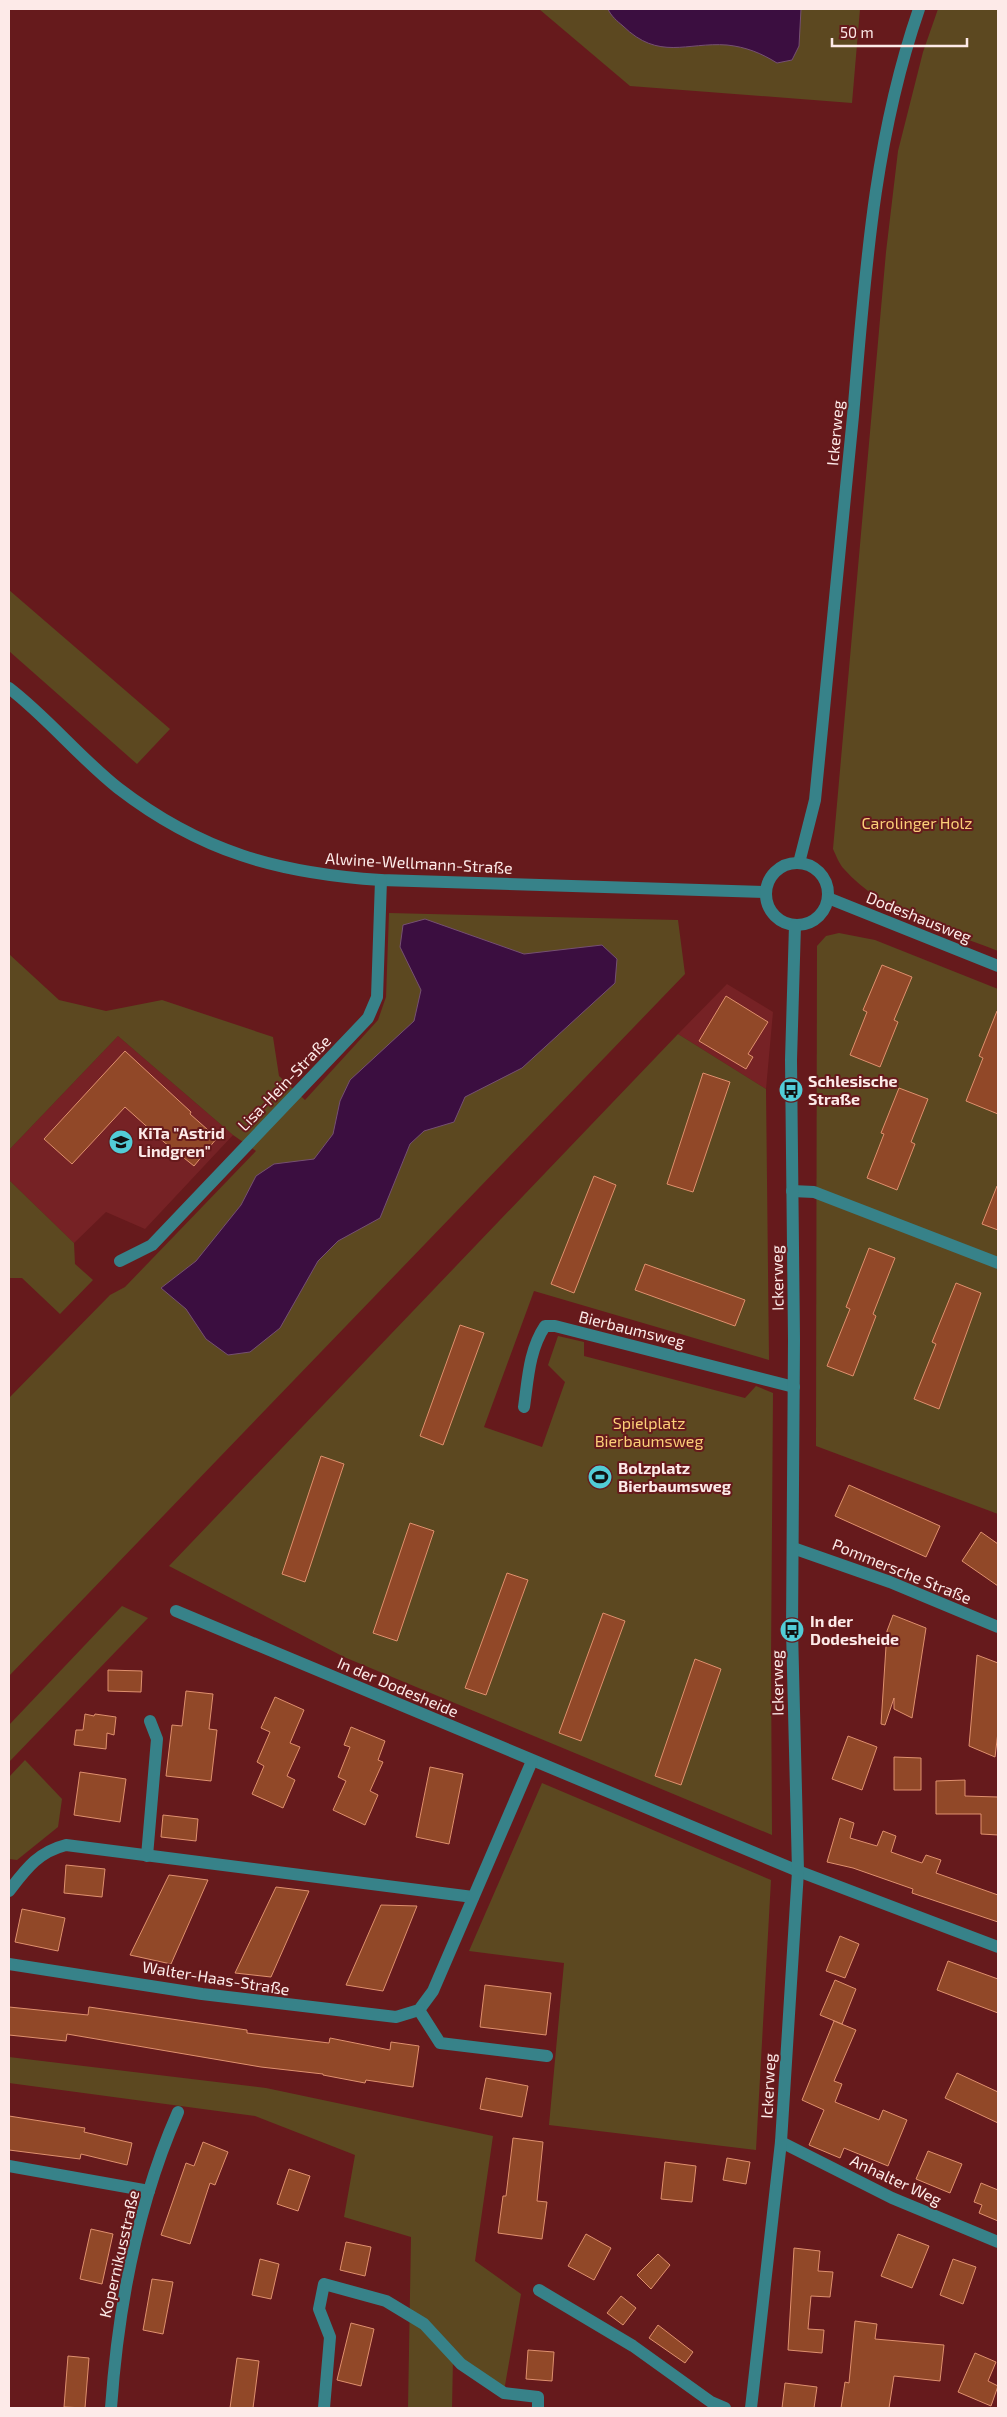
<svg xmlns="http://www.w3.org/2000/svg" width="1007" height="2417" viewBox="0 0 1007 2417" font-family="'Exo 2',sans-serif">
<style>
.built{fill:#762225}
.green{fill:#5c4820}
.water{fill:#3b0e40;stroke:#755072}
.building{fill:#914828;stroke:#df906e}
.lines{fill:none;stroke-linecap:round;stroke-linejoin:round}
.minor{stroke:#378289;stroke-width:12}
.labels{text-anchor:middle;stroke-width:4;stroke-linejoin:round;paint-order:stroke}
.street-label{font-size:16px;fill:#fdeae8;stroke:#661a1c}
.park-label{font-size:16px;fill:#fbcf78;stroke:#661a1c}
.poi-label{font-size:16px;font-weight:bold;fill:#fdeae8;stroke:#661a1c;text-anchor:start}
</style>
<rect width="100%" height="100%" fill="#661a1c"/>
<g class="built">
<polygon points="727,984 773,1012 766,1089 678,1034"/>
<polygon points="118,1036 233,1135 145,1229 106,1212 74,1243 9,1180 9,1150"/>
</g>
<g class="green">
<polygon points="539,9 860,9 852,103 630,86"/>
<path d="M938,9H998V951C945,930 883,913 844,869C839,864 836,855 833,849L886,252L898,151L923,52Z"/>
<polygon points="9,590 170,729 137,764 9,651"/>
<polygon points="389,913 678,920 685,974 9,1676 9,1398 110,1295 125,1287 256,1151 233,1135 118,1036 9,1150 9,954 59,1000 106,1011 162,1000 273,1037 279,1076 305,1100 378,1020 386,997"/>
<polygon points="839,933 875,940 998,989 998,1514 816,1446 817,946 826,936"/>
<polygon points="678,1034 766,1089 769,1360 534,1291 484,1427 542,1447 565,1382 548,1365 558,1336 584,1342 584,1356 745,1398 756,1386 773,1393 771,1660 772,1835 344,1657 169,1566"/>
<polygon points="9,1180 74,1243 75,1264 93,1280 60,1314 22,1278 9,1278"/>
<polygon points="122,1606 148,1618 9,1762 9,1725"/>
<polygon points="25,1760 62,1799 58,1827 17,1860 9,1859 9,1777"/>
<polygon points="542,1783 771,1880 756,2150 549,2125 564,1963 469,1951"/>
<polygon points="9,2057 266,2088 493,2136 475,2261 521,2294 504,2391 453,2359 452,2408 408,2408 411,2237 344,2217 355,2155 255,2116 9,2083"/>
</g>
<g class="water">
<path d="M608,9H801L799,46L792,60L777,63C761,53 746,47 727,45C686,42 659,61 623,26C617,21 611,16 608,9Z"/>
<polygon points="425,919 524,954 602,945 617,959 615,983 522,1068 465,1097 454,1122 424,1131 410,1144 380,1218 338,1241 318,1261 280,1328 250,1352 228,1355 206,1339 186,1309 161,1288 196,1261 241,1205 256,1176 274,1164 314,1159 333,1134 340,1101 350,1080 414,1021 421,990 400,947 403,925"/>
</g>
<g class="building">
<polygon points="882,965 912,977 894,1020 898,1022 880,1067 850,1055 867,1012 863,1010"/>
<polygon points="726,996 768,1022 748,1054 753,1057 746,1069 699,1041"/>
<polygon points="997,1011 998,1011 998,1114 966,1101 983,1058 979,1056"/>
<polygon points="125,1051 191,1112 190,1114 217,1138 194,1166 164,1142 125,1107 72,1164 44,1139"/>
<polygon points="703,1073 730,1082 693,1192 667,1184"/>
<polygon points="899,1088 928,1099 911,1142 915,1144 897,1190 867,1178 884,1134 881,1133"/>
<polygon points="594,1176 616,1185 574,1293 551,1284"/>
<polygon points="997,1186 998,1187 998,1230 982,1224"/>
<polygon points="869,1248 895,1258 873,1314 876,1316 853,1376 827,1366 850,1309 846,1307"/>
<polygon points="645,1264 745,1300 735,1326 635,1290"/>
<polygon points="956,1283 981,1293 939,1409 914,1399 936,1344 932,1342"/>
<polygon points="460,1325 484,1333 443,1445 420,1436"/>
<polygon points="321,1456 344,1464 305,1582 282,1574"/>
<polygon points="849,1485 940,1526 926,1557 835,1516"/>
<polygon points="410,1523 434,1531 397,1641 373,1633"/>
<polygon points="981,1532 998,1544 998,1586 962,1561"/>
<polygon points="507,1573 528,1580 486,1695 465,1688"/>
<polygon points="603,1613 625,1621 581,1741 559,1733"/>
<polygon points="893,1615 926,1628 912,1718 894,1709 894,1698 885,1725 881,1724 887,1631"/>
<polygon points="977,1655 998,1663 998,1732 995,1757 969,1746"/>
<polygon points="695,1659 721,1669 681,1785 655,1776"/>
<polygon points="108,1670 142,1671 141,1692 108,1691"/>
<polygon points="186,1691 213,1694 209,1729 217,1730 211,1781 166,1776 172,1725 182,1726"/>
<polygon points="275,1697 304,1710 290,1743 300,1747 287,1776 295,1780 283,1808 252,1794 264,1766 257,1762 270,1732 261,1728"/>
<polygon points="85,1714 94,1716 95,1714 116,1717 114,1735 107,1733 106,1749 74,1745 76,1730 83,1730"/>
<polygon points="351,1727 385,1741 378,1760 383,1762 370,1791 378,1795 365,1825 333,1810 346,1781 338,1777 350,1747 344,1745"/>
<polygon points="848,1736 877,1747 862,1790 832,1779"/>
<polygon points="894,1757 921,1758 921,1790 894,1790"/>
<polygon points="430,1767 463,1774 449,1844 416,1837"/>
<polygon points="80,1772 126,1779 120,1822 74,1815"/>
<polygon points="965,1780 965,1796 998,1797 998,1835 981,1834 981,1814 936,1814 936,1781"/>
<polygon points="163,1815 198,1819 196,1841 161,1837"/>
<polygon points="840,1818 854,1823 850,1838 877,1846 883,1831 896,1836 891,1852 922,1863 926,1855 941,1860 936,1873 998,1895 998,1922 912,1893 913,1889 853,1868 827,1862"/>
<polygon points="66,1865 105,1869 102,1897 64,1893"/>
<polygon points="169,1875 208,1880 171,1964 130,1955"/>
<polygon points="276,1887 309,1891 271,1977 235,1973"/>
<polygon points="381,1905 417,1906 383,1991 346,1985"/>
<polygon points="22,1909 65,1918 58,1951 15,1942"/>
<polygon points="840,1936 859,1944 845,1978 826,1971"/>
<polygon points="948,1961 998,1979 998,2013 937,1990"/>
<polygon points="835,1980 856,1989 842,2024 820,2015"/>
<polygon points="485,1985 551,1993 546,2035 480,2027"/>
<polygon points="9,2007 88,2015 89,2007 247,2030 247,2033 329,2043 330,2038 390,2050 391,2042 419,2046 413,2087 366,2080 365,2083 323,2075 323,2074 261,2067 67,2034 66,2041 9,2035"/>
<polygon points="834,2021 856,2030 834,2081 842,2084 835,2102 879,2120 883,2110 907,2120 888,2166 844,2148 840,2158 809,2145 824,2110 802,2100"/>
<polygon points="957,2073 998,2092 998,2123 945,2098"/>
<polygon points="486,2078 528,2086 522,2117 480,2109"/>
<polygon points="9,2116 85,2128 84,2132 132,2143 127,2165 81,2154 80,2159 9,2150"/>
<polygon points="513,2138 543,2142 537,2201 547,2202 542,2239 498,2233 503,2196 506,2196"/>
<polygon points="203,2142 228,2152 215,2185 210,2183 190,2244 161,2235 186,2163 194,2166"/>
<polygon points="928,2151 962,2164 950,2193 916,2179"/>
<polygon points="727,2158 750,2162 746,2184 723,2180"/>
<polygon points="665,2162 696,2166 692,2202 661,2199"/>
<polygon points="289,2169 310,2176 298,2211 277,2204"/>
<polygon points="981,2183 998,2190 998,2221 979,2213 982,2205 974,2202"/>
<polygon points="91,2229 113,2234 102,2284 80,2279"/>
<polygon points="586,2234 611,2248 594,2280 568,2266"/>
<polygon points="898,2234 929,2246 912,2288 881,2276"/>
<polygon points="346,2242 371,2247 365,2276 340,2270"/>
<polygon points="794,2248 820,2251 818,2271 833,2272 830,2297 811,2296 808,2329 824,2330 822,2353 788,2350"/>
<polygon points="658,2254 670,2265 651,2289 637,2275"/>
<polygon points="260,2259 279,2264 271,2299 252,2295"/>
<polygon points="953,2259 976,2267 963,2304 940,2295"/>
<polygon points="152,2279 173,2282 163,2334 143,2330"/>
<polygon points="621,2296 636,2308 623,2325 607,2313"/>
<polygon points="855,2321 877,2324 875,2339 944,2345 940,2381 894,2376 889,2408 841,2408 845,2382 849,2383"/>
<polygon points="351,2323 374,2329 361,2386 337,2380"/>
<polygon points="658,2325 693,2352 685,2363 649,2338"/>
<polygon points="528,2350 554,2352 552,2381 526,2379"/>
<polygon points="975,2353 996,2362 988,2381 998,2386 991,2406 958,2392"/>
<polygon points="68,2356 89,2358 85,2408 64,2407"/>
<polygon points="237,2358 259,2361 253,2408 230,2408"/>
<polygon points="785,2383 817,2387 814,2408 782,2408"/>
</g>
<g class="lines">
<g class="minor">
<path d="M9,688C48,718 79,757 118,788C201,852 278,873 381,880L766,892"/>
<path d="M799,863L815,800C827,672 841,544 853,416C865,277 873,142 919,9"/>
<circle cx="797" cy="894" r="31"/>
<polyline points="828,898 998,966"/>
<polyline points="792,1191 814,1192 998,1263"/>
<polyline points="120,1261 152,1245 368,1018 377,997 381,880"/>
<path d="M524,1407C528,1379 529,1350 545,1326H555L794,1387"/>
<polyline points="793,1548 890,1582 998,1627"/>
<polyline points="176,1611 798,1871 998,1947"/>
<polyline points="147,1856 157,1739 150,1721"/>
<path d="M9,1891C26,1869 38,1852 66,1845L473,1897"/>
<polyline points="9,1964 202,1994 396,2017 419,2010 433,1991 532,1761"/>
<polyline points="419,2010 440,2043 547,2056"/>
<polyline points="781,2142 892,2198 998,2242"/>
<polyline points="9,2166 149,2191"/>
<polyline points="539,2290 633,2346 711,2402 725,2408"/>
<path d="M111,2408C118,2308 137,2205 178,2112"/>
<polyline points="324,2408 330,2337 319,2309 324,2284 386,2301 424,2324 461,2364 504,2393 538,2397 538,2408"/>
<polyline points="751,2408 781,2142 798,1871 792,1630 794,1340 791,1060 795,925"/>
</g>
</g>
<defs>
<symbol id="bus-disc" viewBox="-11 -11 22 22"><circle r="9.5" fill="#52ccd6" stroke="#661a1c"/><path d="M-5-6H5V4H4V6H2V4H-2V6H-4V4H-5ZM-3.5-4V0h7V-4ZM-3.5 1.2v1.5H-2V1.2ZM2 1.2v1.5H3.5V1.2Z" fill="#111"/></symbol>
<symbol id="school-disc" viewBox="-11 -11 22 22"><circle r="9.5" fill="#52ccd6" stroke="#661a1c"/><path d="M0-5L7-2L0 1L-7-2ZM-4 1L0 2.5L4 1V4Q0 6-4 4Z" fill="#111"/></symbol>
<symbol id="stadium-disc" viewBox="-11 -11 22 22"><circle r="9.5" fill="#52ccd6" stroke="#661a1c"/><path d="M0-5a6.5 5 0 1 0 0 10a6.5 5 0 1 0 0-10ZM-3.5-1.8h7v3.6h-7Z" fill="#111"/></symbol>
</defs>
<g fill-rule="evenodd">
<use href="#bus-disc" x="777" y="1076" width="28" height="28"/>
<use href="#school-disc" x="107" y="1128" width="28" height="28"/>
<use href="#stadium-disc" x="586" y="1463" width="28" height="28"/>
<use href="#bus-disc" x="778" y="1616" width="28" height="28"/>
</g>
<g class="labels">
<g class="street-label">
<text transform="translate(835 433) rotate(-85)" y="6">Ickerweg</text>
<text transform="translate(419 863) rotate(3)" y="6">Alwine-Wellmann-Straße</text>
<text transform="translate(919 917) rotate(22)" y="6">Dodeshausweg</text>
<text transform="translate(284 1083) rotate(-46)" y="6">Lisa-Hein-Straße</text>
<text transform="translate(777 1278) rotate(-91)" y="6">Ickerweg</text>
<text transform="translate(632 1329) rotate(14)" y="6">Bierbaumsweg</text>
<text transform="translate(902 1571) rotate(22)" y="6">Pommersche Straße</text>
<text transform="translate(777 1683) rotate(-91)" y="6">Ickerweg</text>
<text transform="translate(398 1687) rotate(23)" y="6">In der Dodesheide</text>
<text transform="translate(216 1978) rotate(9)" y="6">Walter-Haas-Straße</text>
<text transform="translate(768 2086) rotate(-87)" y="6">Ickerweg</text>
<text transform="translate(896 2180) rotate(25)" y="6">Anhalter Weg</text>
<text transform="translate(119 2254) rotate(-77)" y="6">Kopernikusstraße</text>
</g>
<g class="park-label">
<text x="917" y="829">Carolinger Holz</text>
<text x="649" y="1429">Spielplatz<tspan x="649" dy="18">Bierbaumsweg</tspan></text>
</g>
<g class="poi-label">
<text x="808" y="1087">Schlesische<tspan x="808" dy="18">Straße</tspan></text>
<text x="138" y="1139">KiTa "Astrid<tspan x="138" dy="18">Lindgren"</tspan></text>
<text x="618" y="1474">Bolzplatz<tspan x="618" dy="18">Bierbaumsweg</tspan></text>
<text x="810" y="1627">In der<tspan x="810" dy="18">Dodesheide</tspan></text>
</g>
</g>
<rect width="1007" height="2417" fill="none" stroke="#fdeae8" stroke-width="20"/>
<path d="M832 38v8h135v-8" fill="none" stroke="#fdeae8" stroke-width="2.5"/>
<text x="840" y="38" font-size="15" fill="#fdeae8" stroke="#661a1c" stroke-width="4" paint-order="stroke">50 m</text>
</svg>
